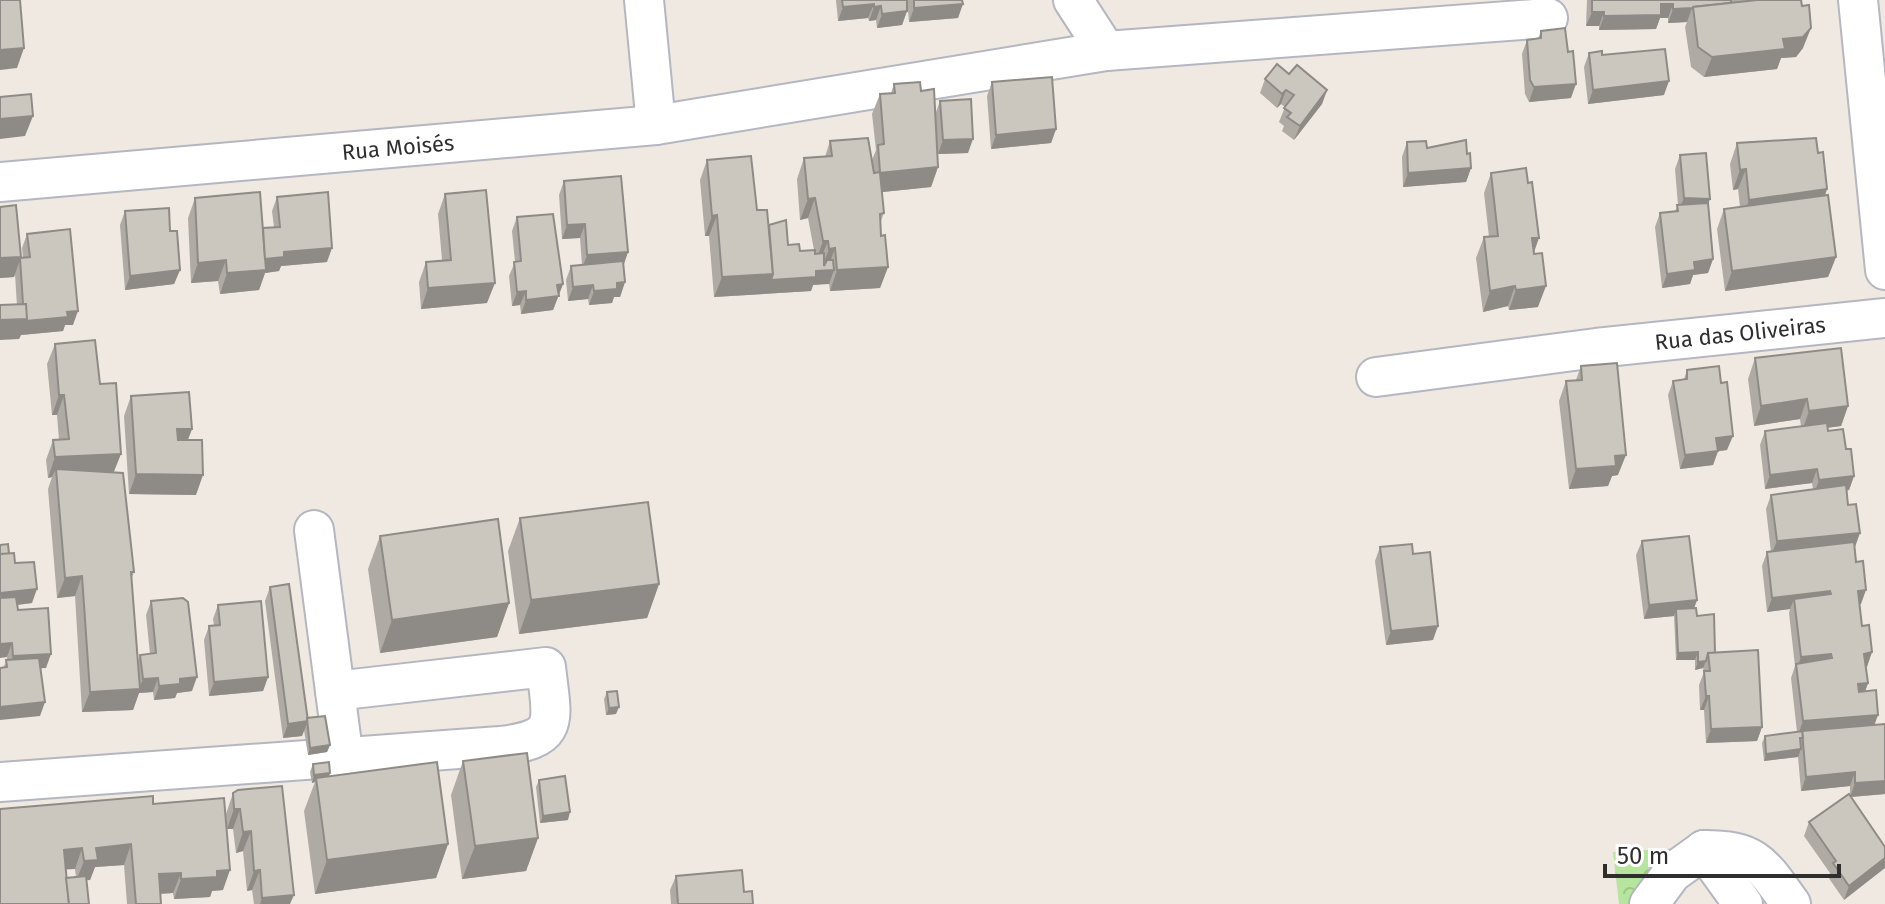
<svg xmlns="http://www.w3.org/2000/svg" width="1885" height="904" viewBox="0 0 1885 904" font-family="'Fira Sans',sans-serif">
<style>
.park{fill:url(#park-crowns)}
.lines{fill:none;stroke-linecap:round;stroke-linejoin:round}
.minor-casing{stroke:#b4b7c1;stroke-width:42}
.minor{stroke:#fff;stroke-width:38}
.wall{fill:#afaba4;fill-rule:evenodd}
.shaded-wall{fill:#8e8b86}
.building{fill:#cbc7bf;stroke:#8e8b86;stroke-width:2}
.labels{text-anchor:middle;stroke-width:8;stroke-linejoin:round;paint-order:stroke}
.street-label{font-size:22px;fill:#2e2e2e;stroke:#fff}
</style>
<defs>
<pattern id="park-crowns" width="20" height="18" patternUnits="userSpaceOnUse" patternTransform="scale(2)"><rect width="20" height="18" fill="#b6e59e"/><path d="M2 6a3 3 0 1 1 6 0M12 15a3 3 0 1 1 6 0" fill="none" stroke="#9dc588"/></pattern>
</defs>
<rect width="100%" height="100%" fill="#efe9e1"/>
<polygon class="park" points="1679,848 1633,904 1619,904 1613,852"/>
<g class="lines">
<defs>
<g id="minor">
<polyline points="644,0 656,125"/>
<polyline points="1073,0 1106,51"/>
<polyline points="1858,0 1885,270"/>
<polyline points="0,182 656,125 1106,51 1548,18"/>
<polyline points="1376,377 1596,348 1885,318"/>
<polyline points="335,691 344,760"/>
<path d="M0,782L500,746C562,739 552,721 546,667L335,691L314,530"/>
<path d="M1704,850C1756,850 1762,864 1791,904"/>
<polyline points="1704,850 1743,904"/>
<polyline points="1649,904 1672,873 1704,850"/>
</g>
</defs>
<use href="#minor" class="minor-casing"/>
<use href="#minor" class="minor"/>
</g>
<g class="wall">
<polygon points="836,0 907,0 907,11 902,25 877,28 876,20 869,21 868,18 838,21"/>
<polygon points="907,0 962,0 958,18 909,22"/>
<polygon points="1587,0 1801,0 1803,48 1796,57 1781,58 1777,69 1704,77 1691,67 1685,27 1687,22 1668,23 1668,18 1660,18 1656,29 1599,30 1599,26 1586,26"/>
<polygon points="1541,31 1568,52 1571,98 1529,102 1525,94 1522,54 1527,40 1538,39"/>
<polygon points="1589,53 1602,55 1664,95 1588,104 1584,67"/>
<polygon points="1289,74 1327,90 1322,104 1294,140 1282,131 1284,126 1279,122 1285,107 1281,104 1277,108 1260,93 1265,79"/>
<polygon points="992,82 1056,129 1051,143 991,149 987,96"/>
<polygon points="894,84 921,91 935,115 940,101 968,153 938,154 938,167 931,187 882,192 884,213 880,223 881,236 888,267 880,288 830,291 829,283 813,285 811,291 714,297 709,236 705,236 700,180 707,160 757,210 769,225 788,245 800,251 814,250 808,218 800,220 797,179 804,158 825,157 830,141 872,160 876,150 872,114 880,94 891,93"/>
<polygon points="1407,142 1427,148 1467,154 1471,168 1466,182 1403,187 1402,157"/>
<polygon points="1737,143 1818,153 1827,189 1825,195 1836,257 1828,277 1725,291 1717,229 1724,209 1740,207 1738,189 1733,190 1730,164"/>
<polygon points="1680,155 1708,204 1713,259 1708,273 1693,275 1690,284 1662,288 1655,227 1660,213 1675,211 1678,205 1675,169"/>
<polygon points="1491,173 1534,252 1538,307 1509,310 1508,306 1483,312 1476,258 1484,237 1489,237 1484,193"/>
<polygon points="564,181 628,252 623,265 625,282 620,297 614,297 612,303 589,305 588,299 568,301 566,280 571,266 582,265 580,238 562,239 559,195"/>
<polygon points="445,194 487,303 421,309 419,282 426,262 442,260 438,214"/>
<polygon points="277,197 327,262 281,266 279,271 265,273 259,290 220,294 218,281 191,283 188,218 195,198 263,228 274,227 272,211"/>
<polygon points="0,207 21,258 23,258 22,248 27,234 73,325 65,325 63,331 21,335 19,339 15,274 14,277 0,278"/>
<polygon points="125,211 170,231 180,270 174,284 125,290 120,225"/>
<polygon points="517,217 563,284 553,310 521,314 520,305 512,306 509,276 515,262 512,231"/>
<polygon points="55,344 100,384 114,473 134,572 131,580 138,661 140,655 150,654 146,615 151,601 192,691 177,693 175,698 154,700 153,692 139,693 133,710 82,712 75,596 57,598 48,489 52,477 48,478 46,460 53,440 59,440 57,415 52,415 47,364"/>
<polygon points="1755,358 1848,406 1841,426 1827,428 1828,431 1846,449 1854,476 1849,490 1846,491 1855,547 1861,604 1859,604 1862,626 1872,652 1866,667 1868,683 1865,692 1875,724 1885,794 1851,797 1885,847 1844,900 1828,877 1830,873 1804,836 1809,822 1850,797 1850,786 1801,791 1798,757 1764,761 1762,743 1765,736 1797,732 1791,678 1795,666 1789,613 1790,609 1767,612 1762,566 1767,552 1771,552 1766,509 1771,495 1813,489 1812,483 1765,489 1760,445 1765,431 1801,426 1800,419 1754,426 1748,379"/>
<polygon points="1581,366 1618,475 1612,476 1608,486 1569,489 1559,401 1566,381 1576,380"/>
<polygon points="1687,370 1727,450 1718,451 1713,465 1680,469 1668,395 1673,381 1684,379"/>
<polygon points="131,396 192,429 188,440 196,495 129,494 124,416"/>
<polygon points="520,518 659,584 647,618 519,634 508,551"/>
<polygon points="380,536 509,603 497,637 380,653 368,569"/>
<polygon points="1642,541 1697,600 1694,608 1715,653 1762,727 1757,741 1706,743 1704,710 1700,710 1699,685 1704,672 1703,668 1695,670 1695,660 1676,660 1674,616 1644,619 1636,555"/>
<polygon points="1380,547 1413,554 1433,640 1386,645 1375,561"/>
<polygon points="9,554 15,563 32,603 17,605 18,610 46,668 41,668 40,716 3,668 7,660"/>
<polygon points="270,587 307,718 330,745 327,752 308,755 304,730 302,736 283,738 265,601"/>
<polygon points="218,605 268,677 263,691 209,696 204,640 209,626 214,626 213,619"/>
<polygon points="607,692 616,714 606,715 604,699"/>
<polygon points="463,761 538,838 526,871 462,879 451,795"/>
<polygon points="313,764 330,773 329,776 448,844 436,878 315,894 304,811 315,782 312,783 310,772"/>
<polygon points="539,780 568,820 540,823 536,787"/>
<polygon points="233,793 290,904 254,904 252,890 247,891 243,851 236,853 233,829 227,829 226,814"/>
<path d="M153,804L223,890L212,891L210,897L174,899L173,893L161,894V904H127L124,865L95,867L90,880H86L89,904L0,809ZM66,869H75L76,877L66,878Z"/>
<polygon points="676,876 744,892 753,904 671,904 670,890"/>
</g>
<g class="shaded-wall">
<polygon points="874,4 868,18 838,21 843,7"/>
<polygon points="963,4 958,18 909,22 914,8"/>
<polygon points="1661,4 1673,4 1668,18 1660,18 1656,29 1599,30 1604,16"/>
<polygon points="881,6 876,20 869,21 874,7"/>
<polygon points="1692,8 1687,22 1668,23 1673,9"/>
<polygon points="907,11 902,25 877,28 882,14"/>
<polygon points="1592,12 1604,12 1599,26 1586,26"/>
<polygon points="1811,28 1803,48 1796,57 1781,58 1777,69 1704,77 1712,57 1783,39"/>
<polygon points="24,48 17,68 0,70 0,50"/>
<polygon points="1669,81 1664,95 1588,104 1593,90"/>
<polygon points="1576,84 1571,98 1529,102 1534,87"/>
<polygon points="1286,90 1281,104 1277,108 1282,94"/>
<polygon points="1327,90 1322,104 1294,140 1300,126"/>
<polygon points="33,116 25,136 0,139 0,119"/>
<polygon points="1056,129 1051,143 991,149 996,135"/>
<polygon points="973,139 968,153 938,154 943,140"/>
<polygon points="938,167 931,187 873,193 880,173"/>
<polygon points="1471,168 1466,182 1403,187 1408,173"/>
<polygon points="1746,169 1738,189 1733,190 1740,170"/>
<polygon points="1827,189 1820,210 1742,220 1749,200"/>
<polygon points="815,198 808,218 800,220 808,199"/>
<polygon points="1684,198 1710,199 1705,213 1678,212"/>
<polygon points="717,215 709,236 705,236 712,216"/>
<polygon points="585,224 580,238 562,239 567,225"/>
<polygon points="1532,238 1539,238 1532,258"/>
<polygon points="823,241 828,241 820,261 816,261"/>
<polygon points="332,248 327,262 281,266 279,271 265,273 259,290 220,294 227,273 262,259 284,252"/>
<polygon points="835,248 828,268 821,269 829,249"/>
<polygon points="628,252 623,267 582,269 587,255"/>
<polygon points="21,257 14,277 0,278 0,258"/>
<polygon points="1836,257 1828,277 1725,291 1732,271"/>
<polygon points="1713,259 1708,273 1693,275 1690,284 1662,288 1667,274 1694,262"/>
<polygon points="226,260 218,281 191,283 198,263"/>
<polygon points="888,267 880,288 830,291 837,270"/>
<polygon points="180,270 174,284 125,290 130,276"/>
<polygon points="834,270 829,284 813,285 811,291 714,297 722,277"/>
<polygon points="625,282 620,297 614,297 612,303 589,305 594,291 617,283"/>
<polygon points="495,283 487,303 421,309 428,288"/>
<polygon points="563,284 553,310 521,314 526,300 557,285"/>
<polygon points="593,285 588,299 568,301 573,287"/>
<polygon points="1515,286 1508,306 1483,312 1490,291"/>
<polygon points="1546,286 1538,307 1509,310 1516,290"/>
<polygon points="526,291 520,305 512,306 517,292"/>
<polygon points="78,311 73,325 65,325 63,331 21,335 19,339 0,340 0,320"/>
<polygon points="59,395 64,395 57,415 52,415"/>
<polygon points="1807,399 1800,419 1754,426 1761,406"/>
<polygon points="1848,406 1841,426 1802,431 1809,411"/>
<polygon points="177,429 192,429 184,449 170,450"/>
<polygon points="1733,436 1727,450 1711,452 1716,438"/>
<polygon points="1718,451 1713,465 1680,469 1685,455"/>
<polygon points="121,454 113,474 56,469 52,477 48,478 55,457"/>
<polygon points="1626,455 1618,475 1612,476 1608,486 1569,489 1576,469 1615,456"/>
<polygon points="1817,469 1812,483 1765,489 1770,475"/>
<polygon points="136,474 203,475 196,495 129,494"/>
<polygon points="1854,476 1849,490 1814,494 1819,480"/>
<polygon points="1860,533 1855,547 1771,555 1777,541"/>
<polygon points="82,576 75,596 57,598 65,578"/>
<polygon points="659,584 647,618 519,634 531,600"/>
<polygon points="37,589 32,603 0,607 0,593"/>
<polygon points="1866,590 1861,604 1852,605 1858,591"/>
<polygon points="1830,591 1825,605 1794,599 1790,609 1767,612 1772,598"/>
<polygon points="1697,600 1692,614 1676,609 1674,616 1644,619 1649,605"/>
<polygon points="509,603 497,637 380,653 392,620"/>
<polygon points="1438,626 1433,640 1386,645 1391,631"/>
<polygon points="12,643 7,657 0,658 0,644"/>
<polygon points="1698,652 1695,660 1676,660 1678,653"/>
<polygon points="1872,652 1867,667 1859,668 1864,654"/>
<polygon points="51,654 46,668 8,670 13,656"/>
<polygon points="1831,654 1826,668 1796,671 1801,657"/>
<polygon points="1706,661 1703,668 1695,670 1698,662"/>
<polygon points="197,677 192,691 177,693 175,698 154,700 159,686 180,679"/>
<polygon points="268,677 263,691 209,696 214,682"/>
<polygon points="158,678 153,692 139,693 133,710 82,712 90,692 139,689 143,679"/>
<polygon points="1868,683 1863,697 1853,698 1858,684"/>
<polygon points="1706,696 1709,696 1704,710 1700,710"/>
<polygon points="45,702 40,716 0,720 0,707"/>
<polygon points="619,707 616,714 606,715 609,708"/>
<polygon points="1878,715 1873,729 1798,735 1803,721"/>
<polygon points="308,721 302,736 283,738 288,724"/>
<polygon points="1762,727 1757,741 1706,743 1711,729"/>
<polygon points="330,745 327,752 308,755 310,748"/>
<polygon points="1801,749 1798,757 1764,761 1766,754"/>
<polygon points="1855,772 1850,786 1801,791 1806,777"/>
<polygon points="330,773 328,780 316,778 315,782 312,783 314,775"/>
<polygon points="1885,781 1885,794 1850,797 1855,783"/>
<polygon points="234,809 240,809 233,829 227,829"/>
<polygon points="570,812 568,820 540,823 543,816"/>
<polygon points="251,831 243,851 236,853 243,832"/>
<polygon points="538,838 526,871 462,879 475,846"/>
<polygon points="131,844 124,865 95,867 90,880 76,881 84,861 96,848"/>
<polygon points="448,844 436,878 315,894 327,860"/>
<polygon points="82,848 75,869 57,870 64,850"/>
<polygon points="1885,858 1885,868 1844,900 1849,886"/>
<polygon points="230,870 223,890 212,891 210,897 174,899 181,879 217,871"/>
<polygon points="260,870 252,890 247,891 254,871"/>
<polygon points="181,873 173,893 152,894 159,874"/>
<polygon points="294,895 290,904 260,904 262,898"/>
</g>
<g class="building">
<polygon points="0,0 20,0 24,48 0,50"/>
<polygon points="842,0 907,0 907,11 882,14 881,6 874,7 874,4 843,7"/>
<polygon points="914,0 962,0 963,4 914,8"/>
<polygon points="1592,0 1731,0 1731,3 1693,7 1693,8 1673,9 1673,4 1661,4 1661,15 1604,16 1604,12 1592,12"/>
<polygon points="1757,0 1801,0 1802,6 1809,5 1811,28 1803,37 1783,39 1785,49 1712,57 1698,47 1693,7"/>
<polygon points="1565,28 1568,52 1573,51 1576,84 1534,87 1530,80 1527,40 1541,38 1541,31"/>
<polygon points="1665,49 1669,81 1593,90 1589,53 1602,51 1602,55"/>
<polygon points="1277,64 1289,74 1297,65 1327,90 1300,126 1287,117 1291,113 1284,108 1294,95 1286,90 1282,94 1265,79"/>
<polygon points="1052,77 1056,129 996,135 992,82"/>
<polygon points="920,82 921,91 934,89 938,167 880,173 884,213 880,214 881,236 885,235 888,267 837,270 835,248 829,249 828,241 823,241 815,198 808,199 804,158 832,156 830,141 868,138 874,173 880,172 878,145 884,144 880,94 895,93 894,84"/>
<polygon points="31,94 33,116 0,119 0,97"/>
<polygon points="971,99 973,139 943,140 940,101"/>
<polygon points="1816,138 1818,153 1823,152 1827,189 1749,200 1746,169 1740,170 1737,143"/>
<polygon points="1466,140 1467,154 1470,153 1471,168 1408,173 1407,142 1426,141 1427,148"/>
<polygon points="1706,153 1710,199 1684,198 1680,155"/>
<polygon points="751,156 757,210 767,210 773,274 722,277 717,215 712,216 707,160"/>
<polygon points="1526,168 1528,183 1532,182 1539,238 1532,238 1534,254 1542,253 1546,286 1516,290 1515,286 1490,291 1484,237 1498,236 1491,173"/>
<polygon points="621,176 628,252 587,255 585,224 567,225 564,181"/>
<polygon points="486,190 495,283 428,288 426,262 451,260 445,194"/>
<polygon points="260,192 266,270 227,273 226,260 198,263 195,198"/>
<polygon points="328,192 332,248 284,252 284,257 265,259 263,228 280,227 277,197"/>
<polygon points="1828,195 1836,257 1732,271 1724,209"/>
<polygon points="1708,203 1713,259 1694,262 1695,270 1667,274 1660,213 1678,211 1677,205"/>
<polygon points="16,205 21,257 0,258 0,207"/>
<polygon points="169,208 170,231 177,231 180,270 130,276 125,211"/>
<polygon points="553,214 563,284 557,285 559,296 526,300 526,291 517,292 514,262 521,261 517,217"/>
<polygon points="786,220 788,245 799,244 800,251 815,250 815,254 824,253 824,266 827,260 833,260 834,270 816,271 816,277 771,280 773,274 769,225"/>
<polygon points="70,229 78,311 67,312 68,317 26,321 26,304 23,304 20,258 30,257 27,234"/>
<polygon points="623,261 625,282 617,283 617,289 594,291 593,285 573,287 571,266"/>
<polygon points="26,304 27,319 0,320 0,305"/>
<polygon points="95,340 100,384 116,383 121,454 55,457 53,440 69,439 64,395 59,395 55,344"/>
<polygon points="1841,348 1848,406 1809,411 1807,399 1761,406 1755,358"/>
<polygon points="1617,363 1626,455 1615,456 1616,466 1576,469 1566,381 1582,380 1581,366"/>
<polygon points="1719,366 1721,383 1727,382 1733,436 1716,438 1718,451 1685,455 1673,381 1687,379 1687,370"/>
<polygon points="189,392 192,429 177,429 178,440 202,440 203,475 136,474 131,396"/>
<polygon points="1827,423 1828,431 1843,429 1846,449 1851,449 1854,476 1819,480 1817,469 1770,475 1765,431"/>
<polygon points="56,469 123,473 134,572 131,572 140,689 90,692 82,576 65,578"/>
<polygon points="1846,485 1848,505 1856,504 1860,533 1777,541 1771,495"/>
<polygon points="648,502 659,584 531,600 520,518"/>
<polygon points="498,519 509,603 392,620 380,536"/>
<polygon points="1689,536 1697,600 1649,605 1642,541"/>
<polygon points="1854,542 1856,562 1863,561 1866,590 1858,591 1862,626 1869,625 1872,652 1864,654 1868,683 1858,684 1859,692 1876,690 1878,715 1803,721 1796,664 1832,658 1831,654 1801,657 1794,599 1831,594 1830,591 1772,598 1767,552"/>
<polygon points="8,544 9,554 0,554 0,545"/>
<polygon points="1412,544 1413,554 1430,552 1438,626 1391,631 1380,547"/>
<polygon points="14,553 15,563 34,562 37,589 0,593 0,554"/>
<polygon points="289,584 308,721 288,724 270,587"/>
<polygon points="16,597 18,610 48,608 51,654 13,656 12,643 0,644 0,598"/>
<polygon points="183,598 188,602 197,677 180,679 180,684 159,686 158,678 143,679 140,655 156,653 151,601"/>
<polygon points="261,601 268,677 214,682 209,626 220,625 218,605"/>
<polygon points="1696,608 1697,616 1714,614 1715,653 1708,653 1706,661 1698,662 1698,652 1678,653 1676,609"/>
<polygon points="1758,650 1762,727 1711,729 1709,696 1706,696 1704,671 1710,671 1708,653"/>
<polygon points="39,658 45,702 0,707 0,668 7,667 6,660"/>
<polygon points="617,691 619,707 609,708 607,692"/>
<polygon points="325,716 330,745 310,748 307,718"/>
<polygon points="1885,724 1885,781 1855,783 1855,772 1806,777 1802,731"/>
<polygon points="1802,731 1803,738 1800,738 1801,749 1766,754 1765,736 1804,731"/>
<polygon points="527,753 538,838 475,846 463,761"/>
<polygon points="329,762 330,773 314,775 313,764"/>
<polygon points="437,762 448,844 327,860 316,778"/>
<polygon points="565,776 570,812 543,816 539,780"/>
<polygon points="282,786 294,895 262,898 260,870 254,871 251,831 243,832 240,809 234,809 233,793 238,790"/>
<polygon points="1849,794 1885,847 1885,858 1849,886 1833,863 1836,861 1809,822"/>
<polygon points="153,796 153,804 224,798 230,870 217,871 217,877 181,879 181,873 159,874 161,904 136,904 131,844 96,848 98,860 84,861 82,848 64,850 69,904 0,904 0,809"/>
<polygon points="742,870 744,892 752,891 753,904 678,904 676,876"/>
<polygon points="86,876 89,904 69,904 66,878"/>
</g>
<g class="labels">
<g class="street-label">
<text transform="translate(398 147) rotate(-5)" y="8">Rua Moisés</text>
<text transform="translate(1740 333) rotate(-6)" y="8">Rua das Oliveiras</text>
</g>
</g>
<path d="M1605 864v12h234v-12" fill="none" stroke="#2e2e2e" stroke-width="4"/>
<text x="1617" y="864" font-size="24" fill="#2e2e2e" stroke="#ffffff" stroke-width="6" paint-order="stroke">50 m</text>
</svg>
